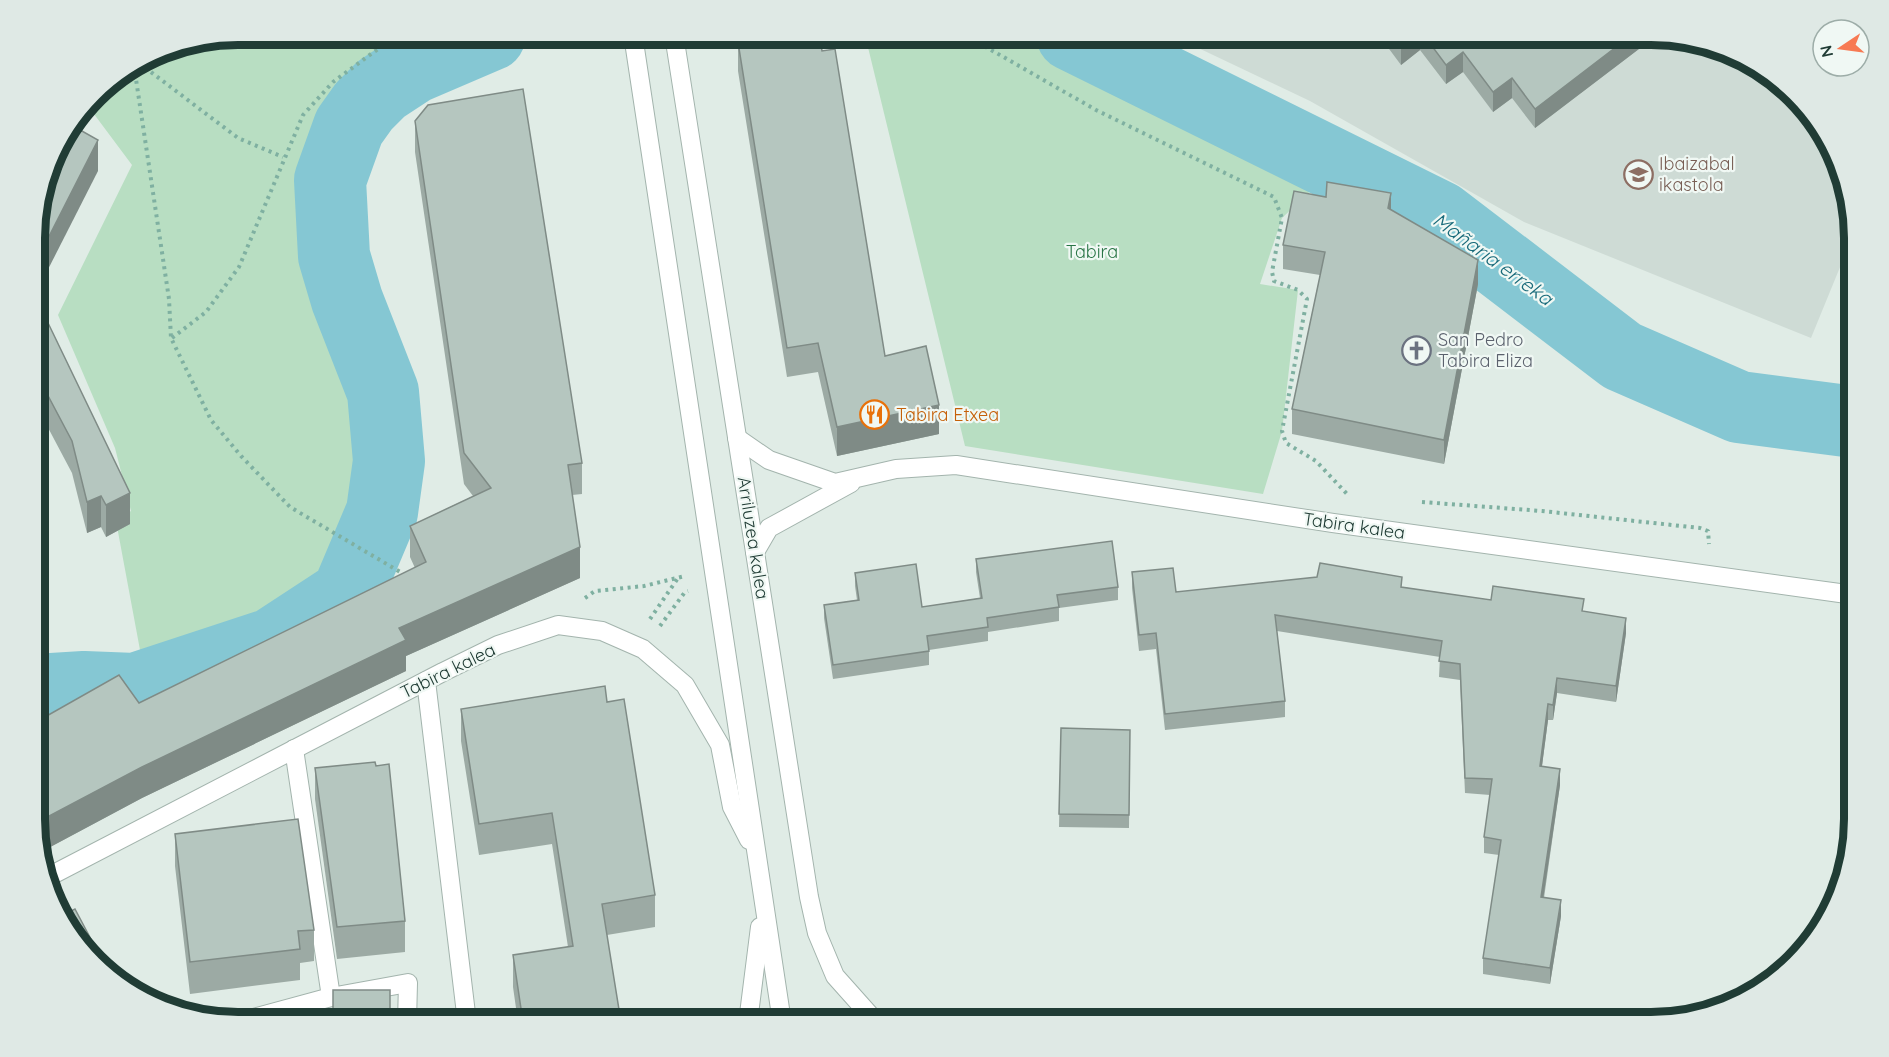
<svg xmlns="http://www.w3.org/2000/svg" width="1889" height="1057" viewBox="0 0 1889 1057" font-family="Quicksand,sans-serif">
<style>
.built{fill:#cedbd5}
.green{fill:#b8dec2}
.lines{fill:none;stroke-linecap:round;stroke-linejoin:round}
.river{stroke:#85c7d3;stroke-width:72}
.lane-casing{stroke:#a3b4ad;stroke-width:20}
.street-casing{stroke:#a3b4ad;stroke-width:20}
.path{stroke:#7fb0a1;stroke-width:4;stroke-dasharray:3 4.5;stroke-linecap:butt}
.lane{stroke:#fff;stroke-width:18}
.street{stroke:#fff;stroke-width:18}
.wall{fill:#9caaa4}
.shaded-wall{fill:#7f8b86}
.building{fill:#b5c6bf;stroke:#7f8b86;stroke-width:1.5}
.labels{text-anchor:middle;stroke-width:4.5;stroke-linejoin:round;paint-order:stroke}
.education-label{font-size:18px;fill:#785e54;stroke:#f0f8f4;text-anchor:start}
.park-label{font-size:18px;fill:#297546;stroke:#f0f8f4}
.worship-label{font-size:18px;fill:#5b616d;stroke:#f0f8f4;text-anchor:start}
.food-label{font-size:18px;fill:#c56008;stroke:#f0f8f4;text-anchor:start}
.street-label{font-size:18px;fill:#203c35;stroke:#f0f8f4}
.water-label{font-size:20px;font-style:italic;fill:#186a7a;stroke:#f0f8f4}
.rim{fill:none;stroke:#203c35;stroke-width:8}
</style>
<rect width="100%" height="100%" fill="#e0ece6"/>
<polygon class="built" points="1171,35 1651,35 1752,62 1820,125 1854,225 1854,233 1811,338 1524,222 1310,101"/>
<g class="green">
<path d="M238,35H424C374,70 333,93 316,156C293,238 337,320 356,398C360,417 369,435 367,455C366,478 356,504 347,524C335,554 321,577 298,600C259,640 196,656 140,650L116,521L131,511L115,448L58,315L132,165L88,106L104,85L161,50Z"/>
<polygon points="865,35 1049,35 1120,66 1204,121 1318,184 1282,218 1260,284 1298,290 1282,431 1263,494 965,446"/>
</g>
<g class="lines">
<g class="river">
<polyline points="1072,35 1440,217 1622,356 1739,407 1854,422"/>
<polyline points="36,690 84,687 135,689 272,644 347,595 382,512 389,461 383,392 347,300 334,256 330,180 349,127 364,106 381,89 413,68 490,35"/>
</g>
<defs>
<g id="lane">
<polyline points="426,681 467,1022"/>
<polyline points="294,749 331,997"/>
<polyline points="239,1022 331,997 408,983 407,1022"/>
</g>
<g id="street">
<polyline points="633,35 782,1022"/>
<polyline points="674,35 809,897 817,933 835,976 876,1022"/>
<polyline points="737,438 769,460 835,483 896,469 956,465 1333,523 1854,595"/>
<polyline points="755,552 769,528 851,483"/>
<polyline points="48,877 443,672 498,645 558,625 602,631 643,649 685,685 720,745 732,807 749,840"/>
<polyline points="748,1022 760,927"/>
</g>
</defs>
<use href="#lane" class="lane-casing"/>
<use href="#street" class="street-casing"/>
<g class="path">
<polyline points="965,35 1096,110 1274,197 1282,218 1272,272 1274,281 1298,290 1307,299 1282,431 1286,443 1316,461 1347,494"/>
<polyline points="139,63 238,138 283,157"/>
<polyline points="134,66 169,299 171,338 211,420 241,456 290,507 407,576"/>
<polyline points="172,338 206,312 239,267 303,115 333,82 397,35"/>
<polyline points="1422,502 1542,511 1700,528 1708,531 1709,544"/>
<polyline points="585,598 595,591 644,586 685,576"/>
<polyline points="650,619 678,578"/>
<polyline points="660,626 685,592 688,591"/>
</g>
<use href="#lane" class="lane"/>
<use href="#street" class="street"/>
</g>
<g class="wall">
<polygon points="1378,34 1651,34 1656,36 1535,128 1512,98 1493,112 1463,72 1446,84 1420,50 1401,65"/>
<polygon points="738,42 822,51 885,356 939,434 837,456 818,372 787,377 738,71"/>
<polygon points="415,121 582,463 582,494 572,495 580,578 406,656 406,671 142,798 39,853 36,845 36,722 139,703 415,568 410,557 410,526 473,496 464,484 415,152"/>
<polygon points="1391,210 1478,284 1444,464 1292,434 1292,409 1320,275 1283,269 1283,245"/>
<polygon points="36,298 130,524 106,537 101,527 87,533 72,473 36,405"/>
<polygon points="976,559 1118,587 1118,600 1059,608 1059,621 988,632 988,641 929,650 929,665 833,679 824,618 824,605 857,600 855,586 855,573 922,607 980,598 976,572"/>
<polygon points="1132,572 1176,592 1402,587 1491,600 1584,612 1626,633 1616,702 1557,693 1553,720 1548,720 1542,766 1560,785 1544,898 1561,916 1550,984 1483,974 1483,958 1499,855 1484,853 1484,837 1490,795 1465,793 1460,680 1439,677 1440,657 1277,631 1285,701 1285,717 1165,730 1156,649 1139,651 1132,588"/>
<polygon points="607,702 655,895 655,927 607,935 621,1022 518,1022 513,987 513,955 568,947 552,844 479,855 461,741 461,709"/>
<polygon points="1061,728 1130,730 1129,828 1059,827"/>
<polygon points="376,766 405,921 405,952 337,959 315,799 315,768"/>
<polygon points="175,834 314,930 314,961 300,963 300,980 190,994 175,866"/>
</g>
<g class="shaded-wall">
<polygon points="1415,34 1420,34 1420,50 1401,65 1401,45"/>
<polygon points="1633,34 1651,34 1656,36 1535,128 1535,109"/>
<polygon points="1463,52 1463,72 1446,84 1446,65"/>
<polygon points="1512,78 1512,98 1493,112 1493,92"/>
<polygon points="98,140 98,171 36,293 36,262"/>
<polygon points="1391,193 1391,217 1388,208"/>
<polygon points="1478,260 1478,284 1444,464 1444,440"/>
<polygon points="939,405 939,434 837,456 837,427"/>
<polygon points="130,493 130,524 106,537 106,505"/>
<polygon points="101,496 101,527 87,533 87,502"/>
<polygon points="580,547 580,578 406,656 406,671 142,798 39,853 36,845 36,823 399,628"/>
<polygon points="1626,618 1626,633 1616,702 1616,686"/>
<polygon points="1557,678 1557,693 1553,720 1553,705"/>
<polygon points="1548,704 1548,720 1540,781 1540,766"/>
<polygon points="1560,769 1560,785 1541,913 1541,897"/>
<polygon points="1561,900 1561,916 1550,984 1550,968"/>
<polygon points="94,945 94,955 87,949"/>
</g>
<g class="building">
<polygon points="786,34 819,34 822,51 835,49 885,356 926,346 939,405 837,427 818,343 787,348 738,42"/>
<polygon points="1393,34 1415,34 1401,45"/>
<polygon points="1423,34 1633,34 1535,109 1512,78 1493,92 1463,52 1446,65"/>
<polygon points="523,89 582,463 568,465 580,547 399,628 406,640 142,767 36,823 36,750 47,744 36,726 36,722 119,675 139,703 426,562 410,526 491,488 464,453 415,121 428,105"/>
<polygon points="73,126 98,140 36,262 36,212 56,148"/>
<polygon points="1327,182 1391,193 1388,208 1478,260 1444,440 1292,409 1325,252 1283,245 1294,191 1326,197"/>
<polygon points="36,298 130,493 106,505 101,496 87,502 72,441 36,373"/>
<polygon points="1112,541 1118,587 1057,595 1059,607 987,618 988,627 927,636 929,651 833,665 824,605 859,600 855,573 916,564 922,607 982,598 976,559"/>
<polygon points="1320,563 1402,577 1401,587 1491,600 1493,586 1584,599 1582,611 1626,618 1616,686 1557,678 1553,705 1548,704 1540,766 1560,769 1541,897 1561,900 1550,968 1483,958 1501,840 1484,837 1492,779 1465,778 1460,664 1439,661 1442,641 1275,615 1285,701 1165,714 1156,633 1139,635 1132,572 1173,568 1176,592 1317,577"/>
<polygon points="605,686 607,702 624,699 655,895 602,904 621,1022 523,1022 513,955 573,946 552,813 479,824 461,709"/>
<polygon points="1061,728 1130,730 1129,815 1059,814"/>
<polygon points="375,762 376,766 389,764 405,921 337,927 315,768"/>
<polygon points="298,819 314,930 298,931 300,949 190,962 175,834"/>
<polygon points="75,909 94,945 87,949 69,932 63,915"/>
<rect x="333" y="990" width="57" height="32"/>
</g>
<defs>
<symbol id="school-ring" viewBox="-11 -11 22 22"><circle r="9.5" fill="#f0f8f4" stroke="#8d6e63" stroke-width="1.5"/><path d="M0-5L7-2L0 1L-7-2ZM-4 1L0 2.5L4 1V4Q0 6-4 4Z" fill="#8d6e63"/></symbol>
<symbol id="church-ring" viewBox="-11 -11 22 22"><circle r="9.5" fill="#f0f8f4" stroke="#6b7280" stroke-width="1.5"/><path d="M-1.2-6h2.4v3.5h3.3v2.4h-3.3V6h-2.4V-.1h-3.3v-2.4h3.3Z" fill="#6b7280"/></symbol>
<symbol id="restaurant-ring" viewBox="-11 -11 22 22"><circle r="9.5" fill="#f0f8f4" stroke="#e8710a" stroke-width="1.5"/><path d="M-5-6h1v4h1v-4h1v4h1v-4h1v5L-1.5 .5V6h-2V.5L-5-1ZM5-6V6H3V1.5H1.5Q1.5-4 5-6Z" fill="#e8710a"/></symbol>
</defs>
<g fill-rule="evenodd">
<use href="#school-ring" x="1622" y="158" width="33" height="33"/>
<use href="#church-ring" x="1400" y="334" width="33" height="33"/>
<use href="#restaurant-ring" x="858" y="398" width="33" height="33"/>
</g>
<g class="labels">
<g class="education-label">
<text x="1659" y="170">Ibaizabal<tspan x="1659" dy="21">ikastola</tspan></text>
</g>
<g class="park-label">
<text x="1092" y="258">Tabira</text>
</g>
<g class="worship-label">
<text x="1438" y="346">San Pedro<tspan x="1438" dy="21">Tabira Eliza</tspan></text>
</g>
<g class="food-label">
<text x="896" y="421">Tabira Etxea</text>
</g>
<g class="street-label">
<text transform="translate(1354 526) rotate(8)" y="6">Tabira kalea</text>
<text transform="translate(753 538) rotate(81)" y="6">Arriluzea kalea</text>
<text transform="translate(448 671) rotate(-26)" y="6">Tabira kalea</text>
</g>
<g class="water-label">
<text transform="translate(1493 259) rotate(36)" y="7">Mañaria erreka</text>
</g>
</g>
<path d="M0 0H1889V1057H0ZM238 45H1651A193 193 0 0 1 1844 238V819A193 193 0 0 1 1651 1012H238A193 193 0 0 1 45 819V238A193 193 0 0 1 238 45Z" fill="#dfe9e5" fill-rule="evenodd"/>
<path class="rim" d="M238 45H1651A193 193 0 0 1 1844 238V819A193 193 0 0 1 1651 1012H238A193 193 0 0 1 45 819V238A193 193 0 0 1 238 45Z"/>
<g transform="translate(1841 48) rotate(257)"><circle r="28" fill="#f0f8f4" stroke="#9dada8" stroke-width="1.5"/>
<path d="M0-4.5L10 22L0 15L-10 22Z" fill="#f77a53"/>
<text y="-9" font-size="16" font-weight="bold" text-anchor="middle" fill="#203c35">N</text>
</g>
</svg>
